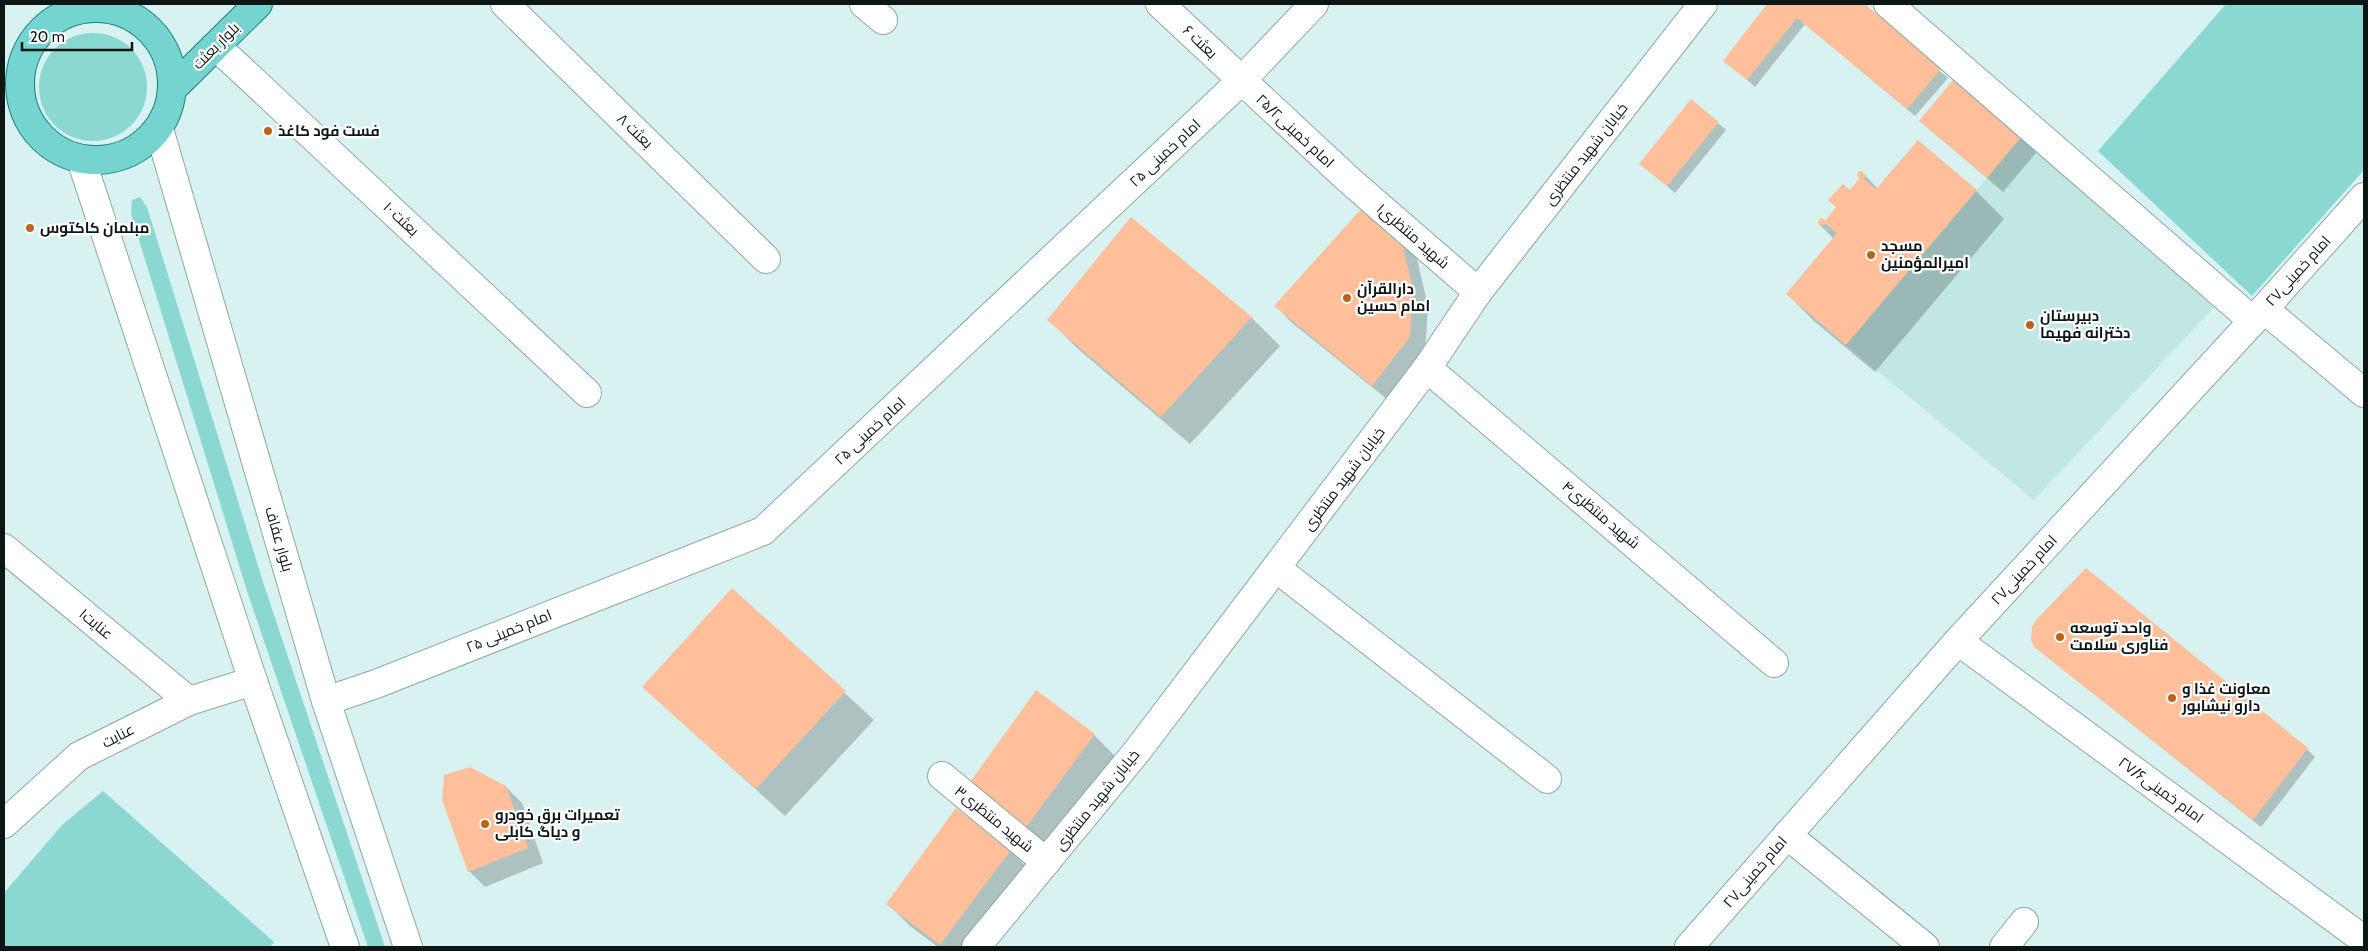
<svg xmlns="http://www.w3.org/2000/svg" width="2368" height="951" viewBox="0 0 2368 951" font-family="Cabin,Cairo,sans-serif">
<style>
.built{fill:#c1e7e4}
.green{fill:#8bd8d3}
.shadow{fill:#0003}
.building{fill:#febf9a}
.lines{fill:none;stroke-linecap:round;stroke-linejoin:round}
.minor-casing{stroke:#8da7a5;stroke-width:30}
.major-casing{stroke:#147f7a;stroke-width:30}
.minor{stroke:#fff;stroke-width:28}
.major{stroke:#75d4d0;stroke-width:28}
.poi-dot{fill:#c06217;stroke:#fff;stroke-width:2}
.labels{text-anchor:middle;stroke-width:4.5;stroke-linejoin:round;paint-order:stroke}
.street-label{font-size:15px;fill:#0c1615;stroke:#fff}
.poi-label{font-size:15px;font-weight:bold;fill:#0c1615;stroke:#fff;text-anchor:start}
</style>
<rect width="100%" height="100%" fill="#d7f2f0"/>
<polygon class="built" points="2022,136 2215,306 2034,500 1846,345"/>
<g class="green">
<polygon points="2226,4 2364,4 2364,170 2252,296 2098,151"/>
<circle cx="93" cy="87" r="54"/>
<polygon points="140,197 147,207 263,582 385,947 368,947 247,591 131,214 132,200"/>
<polygon points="103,791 274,942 270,947 4,947 4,893 62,825"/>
</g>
<g class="shadow">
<polygon points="1769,4 1862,4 1948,78 1915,116 1805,24 1755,87 1725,60"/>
<polygon points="1921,121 2021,137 2036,153 2003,192"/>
<polygon points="1718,123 1726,130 1675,193 1641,164"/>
<polygon points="1918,142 1976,191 2004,219 1875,372 1815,322 1787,294 1834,239 1819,224 1826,221 1861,179 1862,172 1878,189"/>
<polygon points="1131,219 1252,318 1280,346 1190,444 1077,348 1049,320"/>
<polygon points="1401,243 1417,259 1428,306 1425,352 1388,400 1291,322 1276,306"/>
<polygon points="732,589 874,720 785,816 643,687"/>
<polygon points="2044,654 2307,749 2315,757 2261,827"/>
<polygon points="1094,735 1116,757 1047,852 992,807"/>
<polygon points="506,787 522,803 543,863 485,887 469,871"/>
<polygon points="1010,851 1033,873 977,947 938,947 910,926 888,904"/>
</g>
<g class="building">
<polygon points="1767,4 1865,4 1941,69 1907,109 1797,18 1747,80 1723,61"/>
<polygon points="1953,80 2022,136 1987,178 1919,121"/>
<polygon points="1691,99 1719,122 1667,186 1639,164"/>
<polygon points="1918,140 1977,190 1846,345 1786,294 1837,233 1826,224 1820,226 1818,223 1820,218 1826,220 1836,207 1828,200 1843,184 1850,190 1859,179 1857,175 1858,172 1862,171 1866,175 1864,179 1876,189"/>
<polygon points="1362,208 1402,242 1413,289 1410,337 1372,386 1274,306"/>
<polygon points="1131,217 1252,317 1161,417 1047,320"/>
<polygon points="2086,568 2308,748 2253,820 2034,647 2031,639 2032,627 2036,620"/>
<polygon points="732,588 846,691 756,789 642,687"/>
<polygon points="1036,690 1095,734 1024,830 968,785"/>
<polygon points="470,767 506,786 528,848 468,872 442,800 444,775"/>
<polygon points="956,808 1011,850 940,945 886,904"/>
</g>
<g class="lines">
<defs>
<g id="minor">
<polyline points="505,4 766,259"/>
<polyline points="864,4 883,20"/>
<polyline points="1160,4 1349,180 1478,292"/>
<polyline points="1888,4 2253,321"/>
<polyline points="216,46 587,393"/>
<polyline points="159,129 326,701 408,947"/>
<polyline points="81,159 253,681 345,947"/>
<polyline points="2264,309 2364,393"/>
<polyline points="1427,368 1774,663"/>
<polyline points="4,548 189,701"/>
<polyline points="1276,568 1547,779"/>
<polyline points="1958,641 2364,940"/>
<polyline points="326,701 376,684 763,531 1241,81 1314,4"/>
<polyline points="942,776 1046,862"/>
<polyline points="4,824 79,756 189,701 253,681"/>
<polyline points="1787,835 1925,947"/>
<polyline points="976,947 1138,750 1427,368 1478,292 1703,4"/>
<polyline points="1689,947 1958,641 2253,321 2364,197"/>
<polyline points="2004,947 2024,922"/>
</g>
<g id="major">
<circle cx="96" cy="84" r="76"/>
<polyline points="173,88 258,4"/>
</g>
</defs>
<use href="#minor" class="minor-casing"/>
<use href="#major" class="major-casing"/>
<use href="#minor" class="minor"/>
<use href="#major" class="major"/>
</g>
<g class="poi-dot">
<circle cx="268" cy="131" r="5"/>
<circle cx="30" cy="228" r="5"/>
<circle cx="1871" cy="255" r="5"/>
<circle cx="1347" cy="298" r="5"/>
<circle cx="2030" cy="325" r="5"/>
<circle cx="2060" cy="637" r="5"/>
<circle cx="2172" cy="698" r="5"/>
<circle cx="485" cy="824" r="5"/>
</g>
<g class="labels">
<g class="street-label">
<text transform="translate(1200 42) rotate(44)" y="5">بعثت ۶</text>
<text transform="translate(216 46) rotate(-45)" y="5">بلوار بعثت</text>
<text transform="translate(635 131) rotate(44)" y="5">بعثت ۸</text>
<text transform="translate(1295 131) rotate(43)" y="5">امام خمینی۲۵/۲</text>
<text transform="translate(1165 153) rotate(-43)" y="5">امام خمینی ۲۵</text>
<text transform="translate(1586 154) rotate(-52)" y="5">خیابان شهید منتظری</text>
<text transform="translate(401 219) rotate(43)" y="5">بعثت ۱۰</text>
<text transform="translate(1413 236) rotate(41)" y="5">شهید منتظری۱</text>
<text transform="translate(2298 271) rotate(-48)" y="5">امام خمینی۲۷</text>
<text transform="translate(870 431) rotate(-43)" y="5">امام خمینی ۲۵</text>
<text transform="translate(1344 479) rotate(-53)" y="5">خیابان شهید منتظری</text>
<text transform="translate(1601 515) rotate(40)" y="5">شهید منتظری۴</text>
<text transform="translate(279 539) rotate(74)" y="5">بلوار عفاف</text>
<text transform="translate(2024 570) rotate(-47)" y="5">امام خمینی۲۷</text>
<text transform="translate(96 624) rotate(40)" y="5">عنایت۱</text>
<text transform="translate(509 631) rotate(-22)" y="5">امام خمینی ۲۵</text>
<text transform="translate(118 736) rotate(-27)" y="5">عنایت</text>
<text transform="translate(2161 790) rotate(36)" y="5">امام خمینی۲۷/۶</text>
<text transform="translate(1097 800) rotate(-51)" y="5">خیابان شهید منتظری</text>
<text transform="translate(994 819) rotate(39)" y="5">شهید منتظری۳</text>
<text transform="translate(1755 872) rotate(-49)" y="5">امام خمینی۲۷</text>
</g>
<g class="poi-label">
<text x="278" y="136">فست فود کاغذ</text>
<text x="40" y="233">مبلمان کاکتوس</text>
<text x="1881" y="251">مسجد<tspan x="1881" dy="17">امیرالمؤمنین</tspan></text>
<text x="1357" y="294">دارالقرآن<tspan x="1357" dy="17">امام حسین</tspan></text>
<text x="2040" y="321">دبیرستان<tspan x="2040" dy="17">دخترانه فهیما</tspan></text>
<text x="2070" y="633">واحد توسعه<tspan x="2070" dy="17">فناوری سلامت</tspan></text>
<text x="2182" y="694">معاونت غذا و<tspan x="2182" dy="17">دارو نیشابور</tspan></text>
<text x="495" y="820">تعمیرات برق خودرو<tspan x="495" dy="17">و دیاگ کابلی</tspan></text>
</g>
</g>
<rect width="2368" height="951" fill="none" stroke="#0c1615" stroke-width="10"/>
<path d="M22 42v8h110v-8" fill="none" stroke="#0c1615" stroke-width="2.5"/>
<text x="30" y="42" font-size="15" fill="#0c1615" stroke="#ffffff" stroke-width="4" paint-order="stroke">20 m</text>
</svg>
